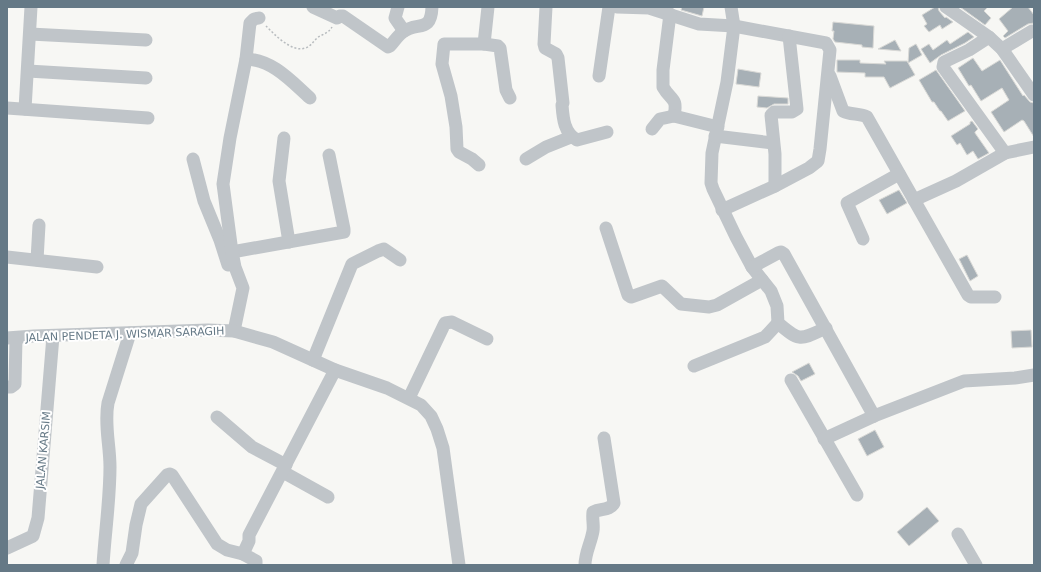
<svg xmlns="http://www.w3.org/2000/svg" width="1041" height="572" viewBox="0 0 1041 572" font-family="'DejaVu Sans',sans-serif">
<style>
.building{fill:#a7b0b6;stroke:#d9d9d6}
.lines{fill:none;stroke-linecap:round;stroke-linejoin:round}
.path{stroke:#b8bcbf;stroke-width:1.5;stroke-dasharray:2 2;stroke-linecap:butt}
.minor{stroke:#c0c5c9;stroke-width:13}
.labels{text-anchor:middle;stroke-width:4;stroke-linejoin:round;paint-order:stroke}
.street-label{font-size:11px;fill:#657986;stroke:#fff}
</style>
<rect width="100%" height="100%" fill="#f7f7f4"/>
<g class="building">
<polygon points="682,7 704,7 702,16 681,10"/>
<polygon points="935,7 938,7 939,11 945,18 946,17 953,22 942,29 940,25 929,32 924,26 927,24 922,15"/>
<polygon points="960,7 988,7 984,11 991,18 985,25"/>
<polygon points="1013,7 1028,7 1034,15 1034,23 1028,24 1005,38 1003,36 1008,31 999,19"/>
<polygon points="833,22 874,26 873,48 862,47 862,45 835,42 833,39 834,31 832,31"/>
<polygon points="968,32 974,37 965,43 941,55 930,63 921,49 929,44 933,50 947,40 950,44"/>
<polygon points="895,40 901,51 878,49"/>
<polygon points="916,44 922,55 908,63 909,48"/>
<polygon points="973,58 982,71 1000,60 1023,96 1024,95 1030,102 1034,103 1034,137 1024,121 1022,120 1004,132 991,112 1009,100 1002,88 981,101 971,85 969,86 958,68"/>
<polygon points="837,60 860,60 860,63 886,64 884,61 907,61 915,75 890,88 884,77 865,77 865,73 837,72"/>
<polygon points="738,69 761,73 759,87 736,84"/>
<polygon points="936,70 965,111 948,121 941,111 940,111 934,102 932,102 919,80"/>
<polygon points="758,96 788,98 788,104 774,104 767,108 757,107"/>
<polygon points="972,121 978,129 975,132 975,133 989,153 978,159 973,151 967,155 960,143 957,145 951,136 970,124 970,122"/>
<polygon points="899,190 907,203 887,214 879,200"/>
<polygon points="967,255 978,276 970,281 959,259"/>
<polygon points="1031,330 1032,347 1012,348 1011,331"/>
<polygon points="809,363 815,374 801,381 798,376 792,372"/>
<polygon points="875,430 884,447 867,456 858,439"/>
<polygon points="927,507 939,521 909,546 897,532"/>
</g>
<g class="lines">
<path class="path" d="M266,26C274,34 292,53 305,48C310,47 313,42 317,38C322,34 328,34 332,27"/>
<g class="minor">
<path d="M313,7L337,18L340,16H343L388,47L390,46C394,42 398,35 403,32C417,21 431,34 432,7"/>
<polyline points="398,7 395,18 404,31"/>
<path d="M546,7L544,44L545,48L556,54L558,58L563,103L562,105C563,118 564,133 577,140L607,132"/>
<polyline points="617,7 649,8 699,24 734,26 826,43 830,50 820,149 818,161 809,168 775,186 722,210"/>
<path d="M731,7L734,26L727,82L712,153L711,183L713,189L736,237L752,267L771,291L777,306L778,323C800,342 800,340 826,328"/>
<polyline points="946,7 989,37 1002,49 1034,95"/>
<path d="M670,14L663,70V87C671,101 678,97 674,116"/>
<polyline points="30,34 146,40"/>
<polyline points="989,37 969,50 944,62 943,67 1005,153 1034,147"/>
<polyline points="484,44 488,7"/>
<polyline points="1002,49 1032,31"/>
<path d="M246,59C273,60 291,81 310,98"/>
<polyline points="28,71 146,78"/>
<polyline points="599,76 609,7"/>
<path d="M830,76L843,111C850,115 860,113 867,117L968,295L971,297H995"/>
<polyline points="7,108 148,118"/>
<polyline points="25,109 31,7"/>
<polyline points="652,129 660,119 674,116 718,127"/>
<polyline points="715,136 773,143"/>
<polyline points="284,138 279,181 289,242"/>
<polyline points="193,159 204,201 220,240 228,265"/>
<polyline points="526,159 546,147 571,137"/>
<polyline points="479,165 472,159 459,152 457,149 456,127 451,96 442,64 444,44 484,44 498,46 500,48 506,90 510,98"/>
<polyline points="775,186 775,154 771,115 774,112 792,112 797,109 789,36"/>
<polyline points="914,200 956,181 1005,153"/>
<polyline points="606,228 628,295 631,297 662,286 681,304 709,307 717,305 762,280"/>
<polyline points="863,239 847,203 899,174"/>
<polyline points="232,252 344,232 344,229 329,155"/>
<polyline points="7,257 97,267"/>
<polyline points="37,260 39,225"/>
<polyline points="752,267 778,253 781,252 784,254 874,416"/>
<polyline points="234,331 243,288 235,267 232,252 223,184 230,138 246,59 250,23 254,19 259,18"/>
<polyline points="7,338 34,336 208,330 234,331 273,342 335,370 387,388 421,405 431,416 437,429 443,448 459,565"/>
<polyline points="313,360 352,264 378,251 384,249 400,260"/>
<polyline points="694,366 765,337 778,323"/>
<polyline points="791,380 857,495"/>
<polyline points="7,387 11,387 15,384 16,338"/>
<polyline points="409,398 445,323 452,322 487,339"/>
<polyline points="217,417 252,447 286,465"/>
<polyline points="824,439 874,416 964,381 1015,378 1034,375"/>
<polyline points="283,472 328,497"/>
<polyline points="958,534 976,565"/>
<polyline points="7,548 33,536 38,518 53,336"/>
<path d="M103,565C105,533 110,499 110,467C110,445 104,424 108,403L130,333"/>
<polyline points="126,565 132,553 136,525 141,504 167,475 170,474 172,475 217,544 227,550 243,554"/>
<polyline points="256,565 256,561 243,554 249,541 249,535 335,370"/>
<path d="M585,565C585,553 591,543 593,531C594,525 592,519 593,512C601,508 610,511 614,503L604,438"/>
</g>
</g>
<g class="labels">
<g class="street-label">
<text transform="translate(125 334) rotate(-2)" y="4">JALAN PENDETA J. WISMAR SARAGIH</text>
<text transform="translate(43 450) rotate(-85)" y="4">JALAN KARSIM</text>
</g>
</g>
<rect width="1041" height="572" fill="none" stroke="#657986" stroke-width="16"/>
</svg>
